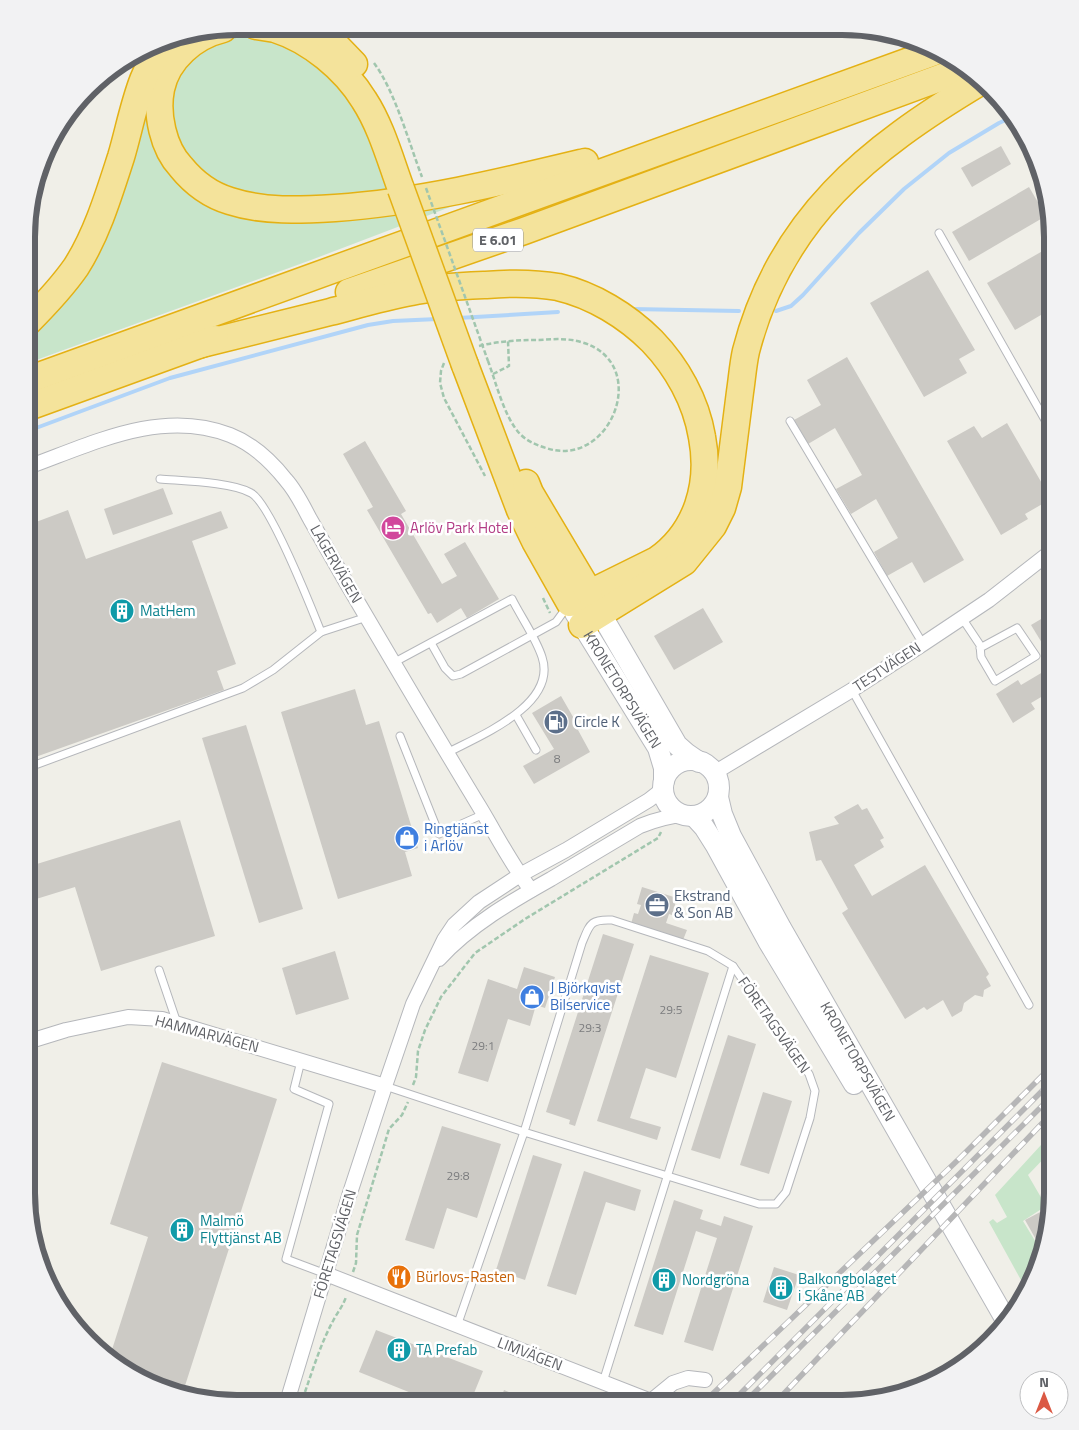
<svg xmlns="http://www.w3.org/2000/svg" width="1079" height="1430" viewBox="0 0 1079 1430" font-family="'Titillium Web',sans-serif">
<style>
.green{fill:#c8e5ca}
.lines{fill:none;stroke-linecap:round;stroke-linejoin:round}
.stream{stroke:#b1d4f8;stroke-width:4}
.building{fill:#cccac5}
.service-casing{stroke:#b5b7bb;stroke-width:9}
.minor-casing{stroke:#b5b7bb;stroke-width:16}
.secondary-casing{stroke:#b7b9be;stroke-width:22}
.motorway-casing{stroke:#e4b114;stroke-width:29}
.path{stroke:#a1c6ae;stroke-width:2.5;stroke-dasharray:5 2.5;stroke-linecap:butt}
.service{stroke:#fff;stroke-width:7}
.minor{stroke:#fff;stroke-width:14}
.secondary{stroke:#fff;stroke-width:20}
.motorway{stroke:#f4e39b;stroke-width:26}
.rail-casing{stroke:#b6b6b7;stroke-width:5.5}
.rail{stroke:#fff;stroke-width:4;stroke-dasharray:11;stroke-linecap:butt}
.motorway-bridge-casing{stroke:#e4b114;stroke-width:29;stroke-linecap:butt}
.path-bridge{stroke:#a1c6ae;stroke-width:2.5;stroke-dasharray:5 2.5;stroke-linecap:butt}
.motorway-bridge{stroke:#f4e39b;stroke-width:26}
.labels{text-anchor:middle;stroke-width:5;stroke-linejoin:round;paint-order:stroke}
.number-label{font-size:12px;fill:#7b7c7e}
.shield{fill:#fff;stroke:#909195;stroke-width:1}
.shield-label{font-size:14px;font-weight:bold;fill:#606267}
.hotel-label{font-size:15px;fill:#b23c85;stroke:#fff;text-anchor:start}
.street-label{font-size:15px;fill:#606267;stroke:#fff}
.culture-label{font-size:15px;fill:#0d838f;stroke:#fff;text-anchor:start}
.service-label{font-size:15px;fill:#4e5e75;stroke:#fff;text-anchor:start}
.shop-label{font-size:15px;fill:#366cbe;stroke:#fff;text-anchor:start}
.food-label{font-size:15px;fill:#c56008;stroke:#fff;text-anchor:start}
.rim{fill:none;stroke:#606267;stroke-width:6}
</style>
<rect width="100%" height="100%" fill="#f0efe8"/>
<g class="green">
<polygon points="252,35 277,39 347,87 397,196 259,200 209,182 174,139 169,108 176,80 194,55 229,37"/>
<polygon points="146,92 174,174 319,218 458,204 311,260 28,363 28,335 50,313"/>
<polygon points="1052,1133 1052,1150 1028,1175 1046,1206 1023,1221 1043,1254 1041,1261 1027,1291 989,1222 993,1219 997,1223 1007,1217 995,1195"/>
</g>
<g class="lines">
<g class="stream">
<polyline points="632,309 739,311"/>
<polyline points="776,311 791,306 803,295 859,233 904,189 949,153 999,123 1010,118"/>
<polyline points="458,318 558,312"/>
<polyline points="28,431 170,378 368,325 393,321 438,319"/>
</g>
</g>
<g class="building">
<polygon points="1001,146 1011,164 972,187 961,168"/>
<polygon points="1029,187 1046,216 969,261 952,232"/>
<polygon points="1053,245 1053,308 1015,330 987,283"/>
<polygon points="928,270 975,350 959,359 967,373 924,397 870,303"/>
<polygon points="847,357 964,560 924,583 912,562 887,576 874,552 898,538 876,499 851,514 836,489 862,475 835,428 808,444 794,420 821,405 807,380"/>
<polygon points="1053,381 1053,401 1044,386"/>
<polygon points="1007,423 1051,499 1025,514 1028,519 1001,535 947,441 974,426 982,438"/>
<polygon points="365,441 406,511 401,514 442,584 457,576 444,554 465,542 499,599 467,618 461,608 437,623 431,613 428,614 367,510 373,507 343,454"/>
<polygon points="163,488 173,514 113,535 104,509"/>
<polygon points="68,510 86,559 221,511 228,528 192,541 236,664 217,671 224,690 27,760 28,525"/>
<polygon points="703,608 723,642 674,670 654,636"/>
<polygon points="1053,612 1053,661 1031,625"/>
<polygon points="1053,666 1053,690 1031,703 1035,709 1013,723 996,694 1018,680 1021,685"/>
<polygon points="355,689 366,725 379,721 418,848 405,852 412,876 338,899 281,712"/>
<polygon points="561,696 580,729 578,730 590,752 534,784 523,766 554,749 532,713"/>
<polygon points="246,725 303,909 259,923 202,738"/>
<polygon points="858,804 862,810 867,808 884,838 880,840 884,847 854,865 872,896 925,865 989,974 986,977 991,986 984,990 983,997 975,995 964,1003 962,1011 952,1017 943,1000 927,1010 924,1007 905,1019 842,913 848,909 821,860 816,861 809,832 839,824 834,817"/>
<polygon points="180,820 215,936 101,971 75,887 33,900 27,882 27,867"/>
<polygon points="642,887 677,898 672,915 669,914 666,923 687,930 683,940 631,924 634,913 638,914 641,905 637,904"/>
<polygon points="603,934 634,944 575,1126 569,1124 570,1120 546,1112"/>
<polygon points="335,951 349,999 296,1015 282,968"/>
<polygon points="650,955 709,973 676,1078 646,1068 630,1118 661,1127 657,1140 597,1121"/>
<polygon points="524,967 555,977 545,1008 536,1005 530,1026 508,1019 488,1082 458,1073 488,979 517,989"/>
<polygon points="728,1035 756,1044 720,1159 691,1150"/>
<polygon points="162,1062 277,1099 183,1392 120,1368 109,1359 148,1237 110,1224"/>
<polygon points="763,1092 792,1101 769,1174 740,1165"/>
<polygon points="442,1126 501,1144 477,1218 447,1208 434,1249 405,1240"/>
<polygon points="533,1155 562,1164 525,1280 496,1270"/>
<polygon points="584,1171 641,1190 635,1211 606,1202 576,1295 547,1286"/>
<polygon points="674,1200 703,1210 700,1219 721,1226 724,1216 753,1226 713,1351 684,1342 717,1238 696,1231 663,1335 634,1326"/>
<polygon points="1046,1209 1050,1216 1043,1252 1025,1220"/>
<polygon points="392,1266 410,1272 405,1287 387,1281"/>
<polygon points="774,1267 799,1275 787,1310 763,1302"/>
<polygon points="376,1330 483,1371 470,1403 436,1403 359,1372"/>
<polygon points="504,1390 536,1403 499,1403"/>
</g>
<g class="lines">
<defs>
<g id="service">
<polyline points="939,233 1053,434"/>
<polyline points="790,421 923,644"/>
<path d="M160,479C183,481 232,482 251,493C270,503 311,607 321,632"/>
<polyline points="962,618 980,645 981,657 995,681 1036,656 1017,628 980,648"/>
<polyline points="431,643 445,668 453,676 461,674 556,622 567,607"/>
<path d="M393,663L512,599C521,617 536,638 542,657C558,705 479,736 447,753"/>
<polyline points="852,690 1029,1005"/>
<polyline points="516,715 536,750"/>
<polyline points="400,736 439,834 484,814"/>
<polyline points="27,768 243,688 273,670 321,632 367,617"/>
<polyline points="159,970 177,1023"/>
<polyline points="301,1061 294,1089 329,1104 286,1259 326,1274"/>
<polyline points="26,1081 34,1228"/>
<path d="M385,1086L524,1132L759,1204H776L786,1192L810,1118L815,1091L809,1074L733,966L708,951L612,920C590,919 590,924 582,943L524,1132L457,1326"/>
<polyline points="603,1382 733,966"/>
</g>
<g id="minor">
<path d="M28,467C92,444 161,408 230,435C253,444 271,461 286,480C296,491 303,506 310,519C322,540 334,561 346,582C390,657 434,732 479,806C496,834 511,864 531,890"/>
<polyline points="714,773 852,690 923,644 989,600 1053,550"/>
<path d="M439,959C470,925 512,901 551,879C581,861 610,844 640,826C655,820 667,816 684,815"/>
<polyline points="27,1042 66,1030 128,1017 162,1019 385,1086"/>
<polyline points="326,1274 651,1401 673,1383 688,1378 705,1380"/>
<polyline points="287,1402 349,1196 385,1086 413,1004 444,940 454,925 479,902 520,875 566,850 649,800 663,789"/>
</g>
<g id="secondary">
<polyline points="594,602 677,745 686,753 699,762"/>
<path id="s1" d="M575,613L658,748L664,768V781"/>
<circle cx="691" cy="788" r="28"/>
<path id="s2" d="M718,797L722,814L731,836L781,928L1007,1322"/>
<polyline points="694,816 704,827 716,846 768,941 854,1084"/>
</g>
<g id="motorway">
<path d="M256,26C262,27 269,28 275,29C310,40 345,69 364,100C381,126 390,159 401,189"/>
<polyline points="313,26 327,36 354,64"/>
<path d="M223,29C194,36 167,59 161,89C156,114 163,148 181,167C194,183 210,195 230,201C264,212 300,210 335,208C420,202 502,182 585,162"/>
<polyline points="349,292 524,231 967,68"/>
<path d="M28,322C45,305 62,287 76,267C97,234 109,194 121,157C133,117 139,68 169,37"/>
<path d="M198,345C242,334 286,323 330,312C357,305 384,297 411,292C435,287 462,286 486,285C510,283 535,283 558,287C593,295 627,316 652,341C677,367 696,401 702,437C711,484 697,532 657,560L570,603L535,541L520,510L465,365"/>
<polyline points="28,380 937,51"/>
<polyline points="28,407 215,339"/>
<polyline points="526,483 530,493 589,592"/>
<path d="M582,625L684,562L713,526L722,508L728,487C732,455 736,424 740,392C742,379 743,364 746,351C780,219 868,149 980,82"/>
</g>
</defs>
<use href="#service" class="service-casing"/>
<use href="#minor" class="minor-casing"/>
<use href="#secondary" class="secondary-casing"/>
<use href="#motorway" class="motorway-casing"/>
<g class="path">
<path d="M374,63C395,91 409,143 422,177"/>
<path d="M479,346C499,341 519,340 539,340C553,339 567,338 581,342C653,362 611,470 546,448C536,445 527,441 520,434C504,417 496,382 488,361"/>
<polyline points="444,363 441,371 440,383 444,398 485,476"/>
<polyline points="493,374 509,366 508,341"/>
<polyline points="543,598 550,613"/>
<polyline points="413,1085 416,1077 418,1051 425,1030 441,997 475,953 525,919 658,838 661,832"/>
<polyline points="353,1272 356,1263 357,1235 389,1129 402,1115 408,1102"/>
<path d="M305,1392C313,1369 321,1343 333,1321C337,1313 343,1306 346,1297"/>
</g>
<use href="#service" class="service"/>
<use href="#minor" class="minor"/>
<use href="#secondary" class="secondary"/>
<use href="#motorway" class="motorway"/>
<defs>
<g id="rail">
<polyline points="703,1403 960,1158 1052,1066"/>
<polyline points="731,1403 1052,1081"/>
<polyline points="744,1403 1052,1096"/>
<polyline points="774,1404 1052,1113"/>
</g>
</defs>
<use href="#rail" class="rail-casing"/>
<use href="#rail" class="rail"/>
<defs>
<polyline id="motorway-bridge" points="401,189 465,365"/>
</defs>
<use href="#motorway-bridge" class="motorway-bridge-casing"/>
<polyline class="path-bridge" points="426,188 488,361"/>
<use href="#motorway-bridge" class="motorway-bridge"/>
</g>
<defs>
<symbol id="hotel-disc" viewBox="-11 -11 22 22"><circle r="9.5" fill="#d1479c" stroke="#fff"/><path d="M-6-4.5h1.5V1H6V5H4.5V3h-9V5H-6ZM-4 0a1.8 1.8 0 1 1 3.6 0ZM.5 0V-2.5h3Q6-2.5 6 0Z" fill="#fff"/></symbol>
<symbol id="building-disc" viewBox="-11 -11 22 22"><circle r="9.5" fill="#0f9aa8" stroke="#fff"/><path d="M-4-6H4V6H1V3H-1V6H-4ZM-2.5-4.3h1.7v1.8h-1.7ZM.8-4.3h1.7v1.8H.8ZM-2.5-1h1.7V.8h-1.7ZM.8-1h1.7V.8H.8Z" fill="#fff"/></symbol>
<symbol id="fuel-disc" viewBox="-11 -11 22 22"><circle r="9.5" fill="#5c6f8a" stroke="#fff"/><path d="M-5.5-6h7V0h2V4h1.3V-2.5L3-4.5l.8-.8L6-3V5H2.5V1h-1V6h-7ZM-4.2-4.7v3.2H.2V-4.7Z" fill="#fff"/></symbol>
<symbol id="shop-disc" viewBox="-11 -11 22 22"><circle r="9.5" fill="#3f7fe0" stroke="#fff"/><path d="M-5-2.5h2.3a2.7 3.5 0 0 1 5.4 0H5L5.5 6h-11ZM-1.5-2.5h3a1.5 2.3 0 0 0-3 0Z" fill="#fff"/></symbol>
<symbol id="office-disc" viewBox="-11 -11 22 22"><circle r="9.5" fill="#5c6f8a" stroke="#fff"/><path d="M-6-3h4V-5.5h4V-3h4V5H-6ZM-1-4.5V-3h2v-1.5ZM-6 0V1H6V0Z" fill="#fff"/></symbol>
<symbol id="restaurant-disc" viewBox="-11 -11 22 22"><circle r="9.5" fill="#e8710a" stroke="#fff"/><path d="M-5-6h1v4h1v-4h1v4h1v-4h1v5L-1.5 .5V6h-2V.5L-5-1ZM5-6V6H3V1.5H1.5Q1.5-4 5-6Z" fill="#fff"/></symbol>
</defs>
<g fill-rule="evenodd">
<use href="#hotel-disc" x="379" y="514" width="28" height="28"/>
<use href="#building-disc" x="108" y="597" width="28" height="28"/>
<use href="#fuel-disc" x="542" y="708" width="28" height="28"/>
<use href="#shop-disc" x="393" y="824" width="28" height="28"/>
<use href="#office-disc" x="643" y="891" width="28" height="28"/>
<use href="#shop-disc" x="518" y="983" width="28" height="28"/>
<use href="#building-disc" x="168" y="1216" width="28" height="28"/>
<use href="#restaurant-disc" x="385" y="1263" width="28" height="28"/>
<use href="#building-disc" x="650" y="1266" width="28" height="28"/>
<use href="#building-disc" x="767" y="1274" width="28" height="28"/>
<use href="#building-disc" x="385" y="1336" width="28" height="28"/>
</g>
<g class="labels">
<g class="number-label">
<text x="557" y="763">8</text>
<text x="671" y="1014">29:5</text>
<text x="590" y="1032">29:3</text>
<text x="483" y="1050">29:1</text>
<text x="458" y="1180">29:8</text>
</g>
<rect class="shield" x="473" y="228.5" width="50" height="23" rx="4"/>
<g class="shield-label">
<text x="498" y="245">E 6.01</text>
</g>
<g class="hotel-label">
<text x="410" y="533">Arlöv Park Hotel</text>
</g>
<g class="street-label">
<text transform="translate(336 564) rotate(60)" y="5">LAGERVÄGEN</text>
<text transform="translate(887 667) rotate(-33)" y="5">TESTVÄGEN</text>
<text dy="5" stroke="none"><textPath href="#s1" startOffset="90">KRONETORPSVÄGEN</textPath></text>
<text transform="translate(774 1025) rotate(55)" y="5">FÖRETAGSVÄGEN</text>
<text transform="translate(207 1034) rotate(15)" y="5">HAMMARVÄGEN</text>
<text dy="5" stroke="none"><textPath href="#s2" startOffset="300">KRONETORPSVÄGEN</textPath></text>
<text transform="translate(335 1244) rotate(-73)" y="5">FÖRETAGSVÄGEN</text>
<text transform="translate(530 1354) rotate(21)" y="5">LIMVÄGEN</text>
</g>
<g class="culture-label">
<text x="140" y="616">MatHem</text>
<text x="200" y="1226">Malmö<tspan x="200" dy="17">Flyttjänst AB</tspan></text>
<text x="798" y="1284">Balkongbolaget<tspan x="798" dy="17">i Skåne AB</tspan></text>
<text x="682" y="1285">Nordgröna</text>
<text x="416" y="1355">TA Prefab</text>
</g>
<g class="service-label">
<text x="574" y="727">Circle K</text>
<text x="674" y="901">Ekstrand<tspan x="674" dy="17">&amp; Son AB</tspan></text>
</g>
<g class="shop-label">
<text x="424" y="834">Ringtjänst<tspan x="424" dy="17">i Arlöv</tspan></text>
<text x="550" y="993">J Björkqvist<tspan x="550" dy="17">Bilservice</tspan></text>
</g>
<g class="food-label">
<text x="416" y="1282">Bürlovs-Rasten</text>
</g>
</g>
<path d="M0 0H1079V1430H0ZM237 35H842A202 202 0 0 1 1044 237V1193A202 202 0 0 1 842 1395H237A202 202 0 0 1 35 1193V237A202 202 0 0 1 237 35Z" fill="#f2f2f3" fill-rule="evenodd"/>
<path class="rim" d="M237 35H842A202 202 0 0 1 1044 237V1193A202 202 0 0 1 842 1395H237A202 202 0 0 1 35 1193V237A202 202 0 0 1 237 35Z"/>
<g transform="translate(1044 1395)"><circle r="24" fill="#ffffff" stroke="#bfc0c2"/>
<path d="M0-4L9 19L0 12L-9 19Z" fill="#db5944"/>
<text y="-8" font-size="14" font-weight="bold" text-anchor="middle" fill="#606267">N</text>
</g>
</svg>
